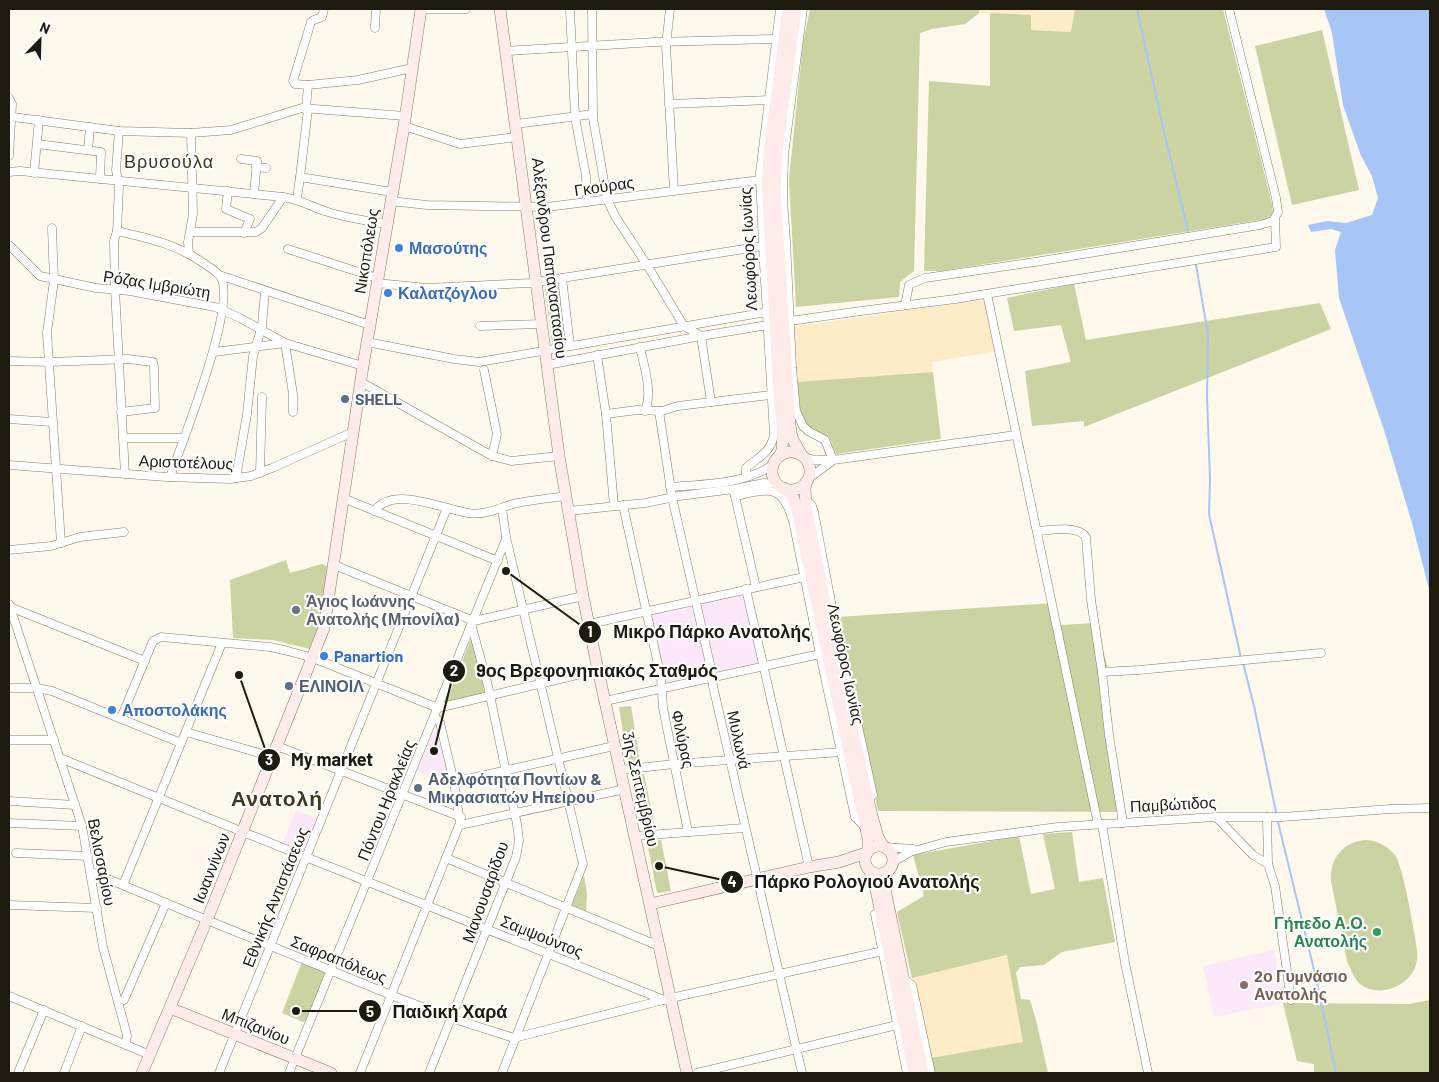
<svg xmlns="http://www.w3.org/2000/svg" width="1439" height="1082" viewBox="0 0 1439 1082" font-family="Barlow,sans-serif">
<style>
.built{fill:#feebc7}
.education{fill:#fce8f8}
.green{fill:#cad3a1}
.water{fill:#a7c5f6}
.lines{fill:none;stroke-linecap:round;stroke-linejoin:round}
.stream{stroke:#a7c5f6;stroke-width:2}
.street-casing{stroke:#897c62;stroke-width:9}
.secondary-casing{stroke:#897c62;stroke-width:12}
.street{stroke:#fff;stroke-width:8}
.secondary{stroke:#feebea;stroke-width:11}
.shop-dot{fill:#3f7fe0;stroke:#fff;stroke-width:2}
.service-dot{fill:#5c6f8a;stroke:#fff;stroke-width:2}
.worship-dot{fill:#6b7280;stroke:#fff;stroke-width:2}
.leisure-dot{fill:#2e9e5b;stroke:#fff;stroke-width:2}
.education-dot{fill:#8d6e63;stroke:#fff;stroke-width:2}
.labels{text-anchor:middle;stroke-width:4.5;stroke-linejoin:round;paint-order:stroke}
.street-label{font-size:16px;fill:#1f1a10;stroke:#fff}
.shop-label{font-size:16px;font-weight:bold;fill:#366cbe;stroke:#fff;text-anchor:start}
.service-label{font-size:16px;font-weight:bold;fill:#4e5e75;stroke:#fff;text-anchor:start}
.worship-label{font-size:16px;font-weight:bold;fill:#5b616d;stroke:#fff;text-anchor:start}
.leisure-label{font-size:16px;font-weight:bold;fill:#27864d;stroke:#fff;text-anchor:end}
.education-label{font-size:16px;font-weight:bold;fill:#785e54;stroke:#fff;text-anchor:start}
.neighbourhood-label{font-size:18px;letter-spacing:1px;fill:#43371f;stroke:#fff}
.district-label{font-size:21px;font-weight:bold;letter-spacing:1px;fill:#43371f;stroke:#fff}
.leader{fill:none;stroke:#1f1a10;stroke-width:2}
.callout-dot{fill:#1f1a10;stroke:#fff;stroke-width:2}
.mark-label{font-size:15px;text-anchor:middle;font-weight:bold;fill:#fff}
.callout-label{font-size:18px;text-anchor:middle;font-weight:bold;fill:#1f1a10;stroke:#fff;stroke-width:4.5;stroke-linejoin:round;paint-order:stroke}
</style>
<rect width="100%" height="100%" fill="#fef8ed"/>
<g class="built">
<polygon points="979,9 1075,9 1072,32 1031,30 1030,15 979,13"/>
<polygon points="985,299 999,333 1003,350 932,362 933,372 796,382 793,327"/>
<polygon points="1008,955 1023,1042 930,1058 912,978"/>
</g>
<g class="education">
<polygon points="744,595 760,663 716,673 700,604"/>
<polygon points="692,606 708,675 666,684 651,615"/>
<polygon points="434,731 437,731 450,784 417,771"/>
<polygon points="296,810 318,819 304,854 282,845"/>
<polygon points="1274,950 1283,1003 1214,1017 1203,966"/>
</g>
<g class="green">
<polygon points="810,9 979,9 979,13 965,24 932,29 920,33 914,271 900,282 899,297 796,307 789,179 803,43"/>
<polygon points="1075,9 1223,9 1272,204 1273,214 1266,219 941,271 924,271 929,81 990,86 990,13 1031,15 1031,30 1071,32"/>
<polygon points="1322,30 1359,190 1292,205 1255,46"/>
<polygon points="1074,284 1086,340 1320,303 1331,329 1084,427 1084,421 1032,426 1025,371 1071,362 1061,325 1014,331 1007,298"/>
<polygon points="560,285 566,339 562,342 552,345 545,288"/>
<polygon points="933,372 941,439 836,454 829,437 808,427 801,418 796,382"/>
<polygon points="286,560 290,573 322,564 328,567 320,623 310,649 273,640 233,638 230,580"/>
<polygon points="1054,603 1059,625 1095,623 1110,675 1106,678 1107,693 1124,812 878,811 837,617"/>
<polygon points="473,639 485,695 446,703 470,641"/>
<polygon points="631,706 640,762 628,764 619,707"/>
<polygon points="644,774 655,828 643,830 633,776"/>
<polygon points="1072,832 1079,882 1103,878 1115,942 1062,952 1044,965 1020,967 1016,973 1021,999 1030,1000 1036,1020 1048,1073 933,1073 930,1058 1023,1042 1007,955 912,978 897,912 924,896 913,855 1019,836 1031,894 1055,889 1043,834"/>
<polygon points="661,840 671,891 657,893 647,842"/>
<path d="M1366,840C1380,841 1389,847 1397,858C1406,883 1410,911 1415,937C1416,944 1418,953 1417,960C1414,984 1381,1000 1360,984C1355,980 1350,968 1347,961L1331,881C1329,859 1344,841 1366,840Z"/>
<polygon points="584,875 587,893 586,911 572,905"/>
<polygon points="302,962 326,972 307,1020 303,1022 282,1013"/>
<polygon points="1430,1000 1430,1073 1314,1073 1314,1064 1297,1061 1283,1003 1409,1004"/>
</g>
<polygon class="water" points="1324,9 1430,9 1430,593 1412,523 1385,433 1339,298 1335,250 1341,232 1331,229 1311,232 1308,225 1327,221 1346,223 1372,215 1378,198 1372,176 1361,156 1343,105 1332,33"/>
<g class="lines">
<g class="stream">
<polyline points="1137,9 1165,136 1188,231"/>
<polyline points="1196,265 1208,334 1207,396 1210,479 1209,514 1241,658"/>
<polyline points="1243,663 1254,706 1276,812"/>
<polyline points="1278,822 1316,978 1336,1073"/>
</g>
<defs>
<g id="street">
<polyline points="420,9 466,9"/>
<polyline points="570,9 575,117 586,176 587,202"/>
<polyline points="592,9 593,118 607,199 615,216 647,265 684,326 701,336 711,402"/>
<polyline points="670,9 666,45 674,191"/>
<polyline points="803,9 784,155 783,200 786,241 792,368 796,411 803,426 808,431 825,440 833,460"/>
<polyline points="375,28 376,9"/>
<polyline points="506,51 655,42 776,39"/>
<polyline points="308,85 358,80 412,68"/>
<polyline points="9,98 12,104 9,156"/>
<polyline points="669,104 769,100"/>
<polyline points="306,109 308,85 295,84 293,81 311,22 314,20 322,17 324,9"/>
<polyline points="13,117 119,131 191,133 231,130 302,108 405,116"/>
<polyline points="516,124 593,114"/>
<polyline points="404,126 460,144 517,137"/>
<polyline points="119,131 116,170 119,186 117,231 114,241 115,290 125,474"/>
<polyline points="37,144 101,152 100,179"/>
<polyline points="88,150 90,127"/>
<polyline points="241,159 257,161 254,194"/>
<polyline points="256,167 266,168"/>
<path d="M9,172L20,171L283,197C302,200 311,207 328,212C347,218 367,221 386,224"/>
<polyline points="34,173 39,120"/>
<polyline points="300,177 308,109"/>
<polyline points="228,191 226,209 250,219 244,233"/>
<polyline points="297,199 300,177 392,192"/>
<polyline points="390,201 427,205 547,207 760,180"/>
<polyline points="52,228 54,280 47,333 61,543"/>
<path d="M117,231C151,239 176,244 205,264C210,268 216,271 220,276C239,301 181,445 170,477"/>
<polyline points="191,232 256,232 262,228 283,197"/>
<polyline points="9,245 40,276 96,288 130,291 215,307 240,318 285,343 363,366"/>
<polyline points="288,249 377,278"/>
<polyline points="189,253 188,242 193,214 191,133"/>
<polyline points="219,275 370,325"/>
<polyline points="562,278 570,346"/>
<polyline points="377,283 426,288 531,283 763,246"/>
<polyline points="987,294 1098,824"/>
<polyline points="905,305 909,285 925,278 1035,262 1260,225 1273,221 1278,212 1276,198 1229,9"/>
<polyline points="790,321 861,311 955,299 1276,247 1275,219"/>
<polyline points="480,326 542,324"/>
<polyline points="367,342 454,359 479,362 767,312"/>
<path d="M640,347C644,367 653,391 645,411"/>
<polyline points="214,352 285,343 293,394 293,412"/>
<polyline points="597,355 606,414 614,506"/>
<polyline points="9,361 49,362 128,359 153,362 154,367 155,408 121,412"/>
<polyline points="547,365 701,336 768,325"/>
<polyline points="484,370 497,434 492,456"/>
<polyline points="361,382 492,456 511,461 559,456"/>
<polyline points="659,411 672,497 712,673 713,686 802,1073"/>
<polyline points="606,414 637,410 662,411 678,406 771,395"/>
<polyline points="9,419 52,422"/>
<polyline points="123,438 184,438"/>
<polyline points="805,458 815,460 833,460 1016,435"/>
<polyline points="9,465 166,477 230,479 251,476 272,468 353,432"/>
<polyline points="260,473 262,397"/>
<path d="M746,477V468C759,456 770,454 774,435L763,246L760,173L780,9"/>
<polyline points="236,478 247,414 253,356 262,326 265,291"/>
<polyline points="809,478 831,462"/>
<path d="M670,487C705,484 744,485 774,464"/>
<polyline points="734,492 756,587"/>
<path d="M735,496C769,489 782,483 793,521L820,654L855,817L865,827"/>
<polyline points="343,498 498,561"/>
<polyline points="805,498 812,506 814,512 831,602 873,795"/>
<polyline points="623,505 661,678 663,708 688,832"/>
<path d="M374,511C394,485 442,509 468,513C485,516 500,507 517,503C533,500 550,498 566,496"/>
<polyline points="569,511 645,503 679,496 734,489 764,483 778,484"/>
<path d="M1037,531C1050,530 1078,525 1086,537L1091,600L1102,672L1109,735L1123,823"/>
<polyline points="9,550 51,546 80,537 124,532"/>
<polyline points="334,565 474,621 583,596"/>
<polyline points="746,589 809,867"/>
<polyline points="9,604 82,826 103,947 127,1035 126,1045"/>
<polyline points="10,607 145,661"/>
<polyline points="589,624 804,577"/>
<polyline points="1102,672 1139,670 1321,653"/>
<polyline points="9,688 37,688 52,691 181,743"/>
<polyline points="605,701 820,654"/>
<polyline points="121,718 153,641 161,637 270,647 288,651 313,658 438,708 598,670"/>
<polyline points="186,732 273,757"/>
<polyline points="9,740 54,740"/>
<polyline points="277,746 461,817"/>
<polyline points="60,758 243,832 664,1000"/>
<polyline points="620,770 674,764 841,752"/>
<polyline points="454,782 614,746"/>
<polyline points="9,801 75,805"/>
<polyline points="1216,817 1253,855 1268,864 1275,886 1291,1000"/>
<polyline points="1267,817 1268,864"/>
<polyline points="9,823 82,826"/>
<polyline points="1102,824 1125,963 1148,1073"/>
<polyline points="460,825 625,789"/>
<polyline points="635,836 744,828"/>
<polyline points="885,847 913,849"/>
<polyline points="16,853 88,856"/>
<polyline points="446,858 659,946"/>
<polyline points="893,862 910,852 946,842 1058,827 1216,817 1282,817 1391,809 1430,808"/>
<polyline points="91,872 207,920 391,995 451,1018 514,1038 671,998 883,951"/>
<polyline points="123,885 222,643"/>
<polyline points="9,905 97,908"/>
<polyline points="875,914 907,1073"/>
<polyline points="904,979 912,985 931,1073"/>
<polyline points="9,996 150,1055"/>
<polyline points="118,1002 124,1000 166,903"/>
<polyline points="18,1073 44,1010"/>
<polyline points="64,1073 82,1026"/>
<polyline points="219,1073 447,508"/>
<polyline points="289,1073 506,539"/>
<polyline points="360,1073 460,823 454,782 440,723 435,717"/>
<polyline points="429,1073 516,857 519,841 517,824 488,686 472,627"/>
<polyline points="502,1073 583,864 506,537 502,508"/>
<polyline points="697,1073 897,1025"/>
</g>
<g id="secondary">
<polyline points="500,9 559,456 583,596 598,670 687,1073"/>
<polyline points="796,9 777,152 775,190 790,425 792,438 801,454"/>
<circle cx="791" cy="471" r="19"/>
<polyline points="780,456 782,450 783,434 779,394 767,179 770,145 788,9"/>
<polyline points="806,482 805,489 806,507 834,648 872,816 878,837 883,846"/>
<polyline points="784,488 794,499 797,510 827,652 868,838 868,851"/>
<circle cx="879" cy="860" r="14"/>
<polyline points="870,871 875,885 914,1073"/>
<polyline points="888,871 886,878 886,894 923,1073"/>
<polyline points="650,904 809,867 839,862 866,853"/>
<polyline points="170,1008 331,1073"/>
<polyline points="142,1073 207,920 324,628 363,366 404,126 421,9"/>
</g>
</defs>
<use href="#street" class="street-casing"/>
<use href="#secondary" class="secondary-casing"/>
<use href="#street" class="street"/>
<use href="#secondary" class="secondary"/>
</g>
<g class="shop-dot">
<circle cx="399" cy="248" r="5"/>
<circle cx="388" cy="293" r="5"/>
<circle cx="324" cy="656" r="5"/>
<circle cx="112" cy="710" r="5"/>
</g>
<g class="service-dot">
<circle cx="345" cy="399" r="5"/>
<circle cx="289" cy="686" r="5"/>
<circle cx="418" cy="788" r="5"/>
</g>
<circle class="worship-dot" cx="296" cy="610" r="5"/>
<circle class="leisure-dot" cx="1377" cy="932" r="5"/>
<circle class="education-dot" cx="1244" cy="985" r="5"/>
<g class="labels">
<g class="street-label">
<text transform="translate(604 186) rotate(-8)" y="6">Γκούρας</text>
<text transform="translate(748 249) rotate(-93)" y="6">Λεωφόρος Ιωνίας</text>
<text transform="translate(366 251) rotate(-81)" y="6">Νικοπόλεως</text>
<text transform="translate(550 258) rotate(83)" y="6">Αλέξανδρου Παπαναστασίου</text>
<text transform="translate(157 284) rotate(9)" y="6">Ρόζας Ιμβριώτη</text>
<text transform="translate(186 462) rotate(2)" y="6">Αριστοτέλους</text>
<text transform="translate(846 664) rotate(78)" y="6">Λεωφόρος Ιωνίας</text>
<text transform="translate(683 739) rotate(78)" y="6">Φιλύρας</text>
<text transform="translate(739 740) rotate(78)" y="6">Μυλωνά</text>
<text transform="translate(641 789) rotate(77)" y="6">3ης Σεπτεμβρίου</text>
<text transform="translate(386 800) rotate(-68)" y="6">Πόντου Ηρακλείας</text>
<text transform="translate(1173 804) rotate(-3)" y="6">Παμβώτιδος</text>
<text transform="translate(102 862) rotate(79)" y="6">Βελισσαρίου</text>
<text transform="translate(211 868) rotate(-68)" y="6">Ιωαννίνων</text>
<text transform="translate(485 892) rotate(-70)" y="6">Μανουσαρίδου</text>
<text transform="translate(275 897) rotate(-68)" y="6">Εθνικής Αντιστάσεως</text>
<text transform="translate(542 936) rotate(22)" y="6">Σαμψούντος</text>
<text transform="translate(339 959) rotate(22)" y="6">Σαφραπόλεως</text>
<text transform="translate(256 1026) rotate(22)" y="6">Μπιζανίου</text>
</g>
<g class="shop-label">
<text x="409" y="254">Μασούτης</text>
<text x="398" y="299">Καλατζόγλου</text>
<text x="334" y="662">Panartion</text>
<text x="122" y="716">Αποστολάκης</text>
</g>
<g class="service-label">
<text x="355" y="405">SHELL</text>
<text x="299" y="692">ΕΛΙΝΟΙΛ</text>
<text x="428" y="785">Αδελφότητα Ποντίων &amp;<tspan x="428" dy="18">Μικρασιατών Ηπείρου</tspan></text>
</g>
<g class="worship-label">
<text x="306" y="607">Άγιος Ιωάννης<tspan x="306" dy="18">Ανατολής (Μπονίλα)</tspan></text>
</g>
<g class="leisure-label">
<text x="1367" y="929">Γήπεδο Α.Ο.<tspan x="1367" dy="18">Ανατολής</tspan></text>
</g>
<g class="education-label">
<text x="1254" y="982">2ο Γυμνάσιο<tspan x="1254" dy="18">Ανατολής</tspan></text>
</g>
<g class="neighbourhood-label">
<text x="169" y="168">Βρυσούλα</text>
</g>
<g class="district-label">
<text x="277" y="806">Ανατολή</text>
</g>
</g>
<path class="leader" d="M506 571L590 632M434 751L454 671M239 675L269 760M659 866L732 882M296 1011L370 1011"/>
<g class="callout-dot">
<circle cx="506" cy="571" r="5"/>
<circle cx="434" cy="751" r="5"/>
<circle cx="239" cy="675" r="5"/>
<circle cx="659" cy="866" r="5"/>
<circle cx="296" cy="1011" r="5"/>
<circle cx="590" cy="632" r="12"/>
<circle cx="454" cy="671" r="12"/>
<circle cx="269" cy="760" r="12"/>
<circle cx="732" cy="882" r="12"/>
<circle cx="370" cy="1011" r="12"/>
</g>
<g class="mark-label">
<text x="590" y="637">1</text>
<text x="454" y="676">2</text>
<text x="269" y="765">3</text>
<text x="732" y="887">4</text>
<text x="370" y="1017">5</text>
</g>
<g class="callout-label">
<text x="712" y="638">Μικρό Πάρκο Ανατολής</text>
<text x="597" y="677">9ος Βρεφονηπιακός Σταθμός</text>
<text x="332" y="766">My market</text>
<text x="867" y="888">Πάρκο Ρολογιού Ανατολής</text>
<text x="450" y="1018">Παιδική Χαρά</text>
</g>
<rect width="1439" height="1082" fill="none" stroke="#1f1a10" stroke-width="20"/>
<g transform="translate(40 40) rotate(23)" stroke="#ffffff" stroke-width="4" paint-order="stroke">
<path d="M0-4L9 19L0 12L-9 19Z" fill="#1f1a10"/>
<text y="-8" font-size="14" font-weight="bold" text-anchor="middle" fill="#1f1a10">N</text>
</g>
</svg>
